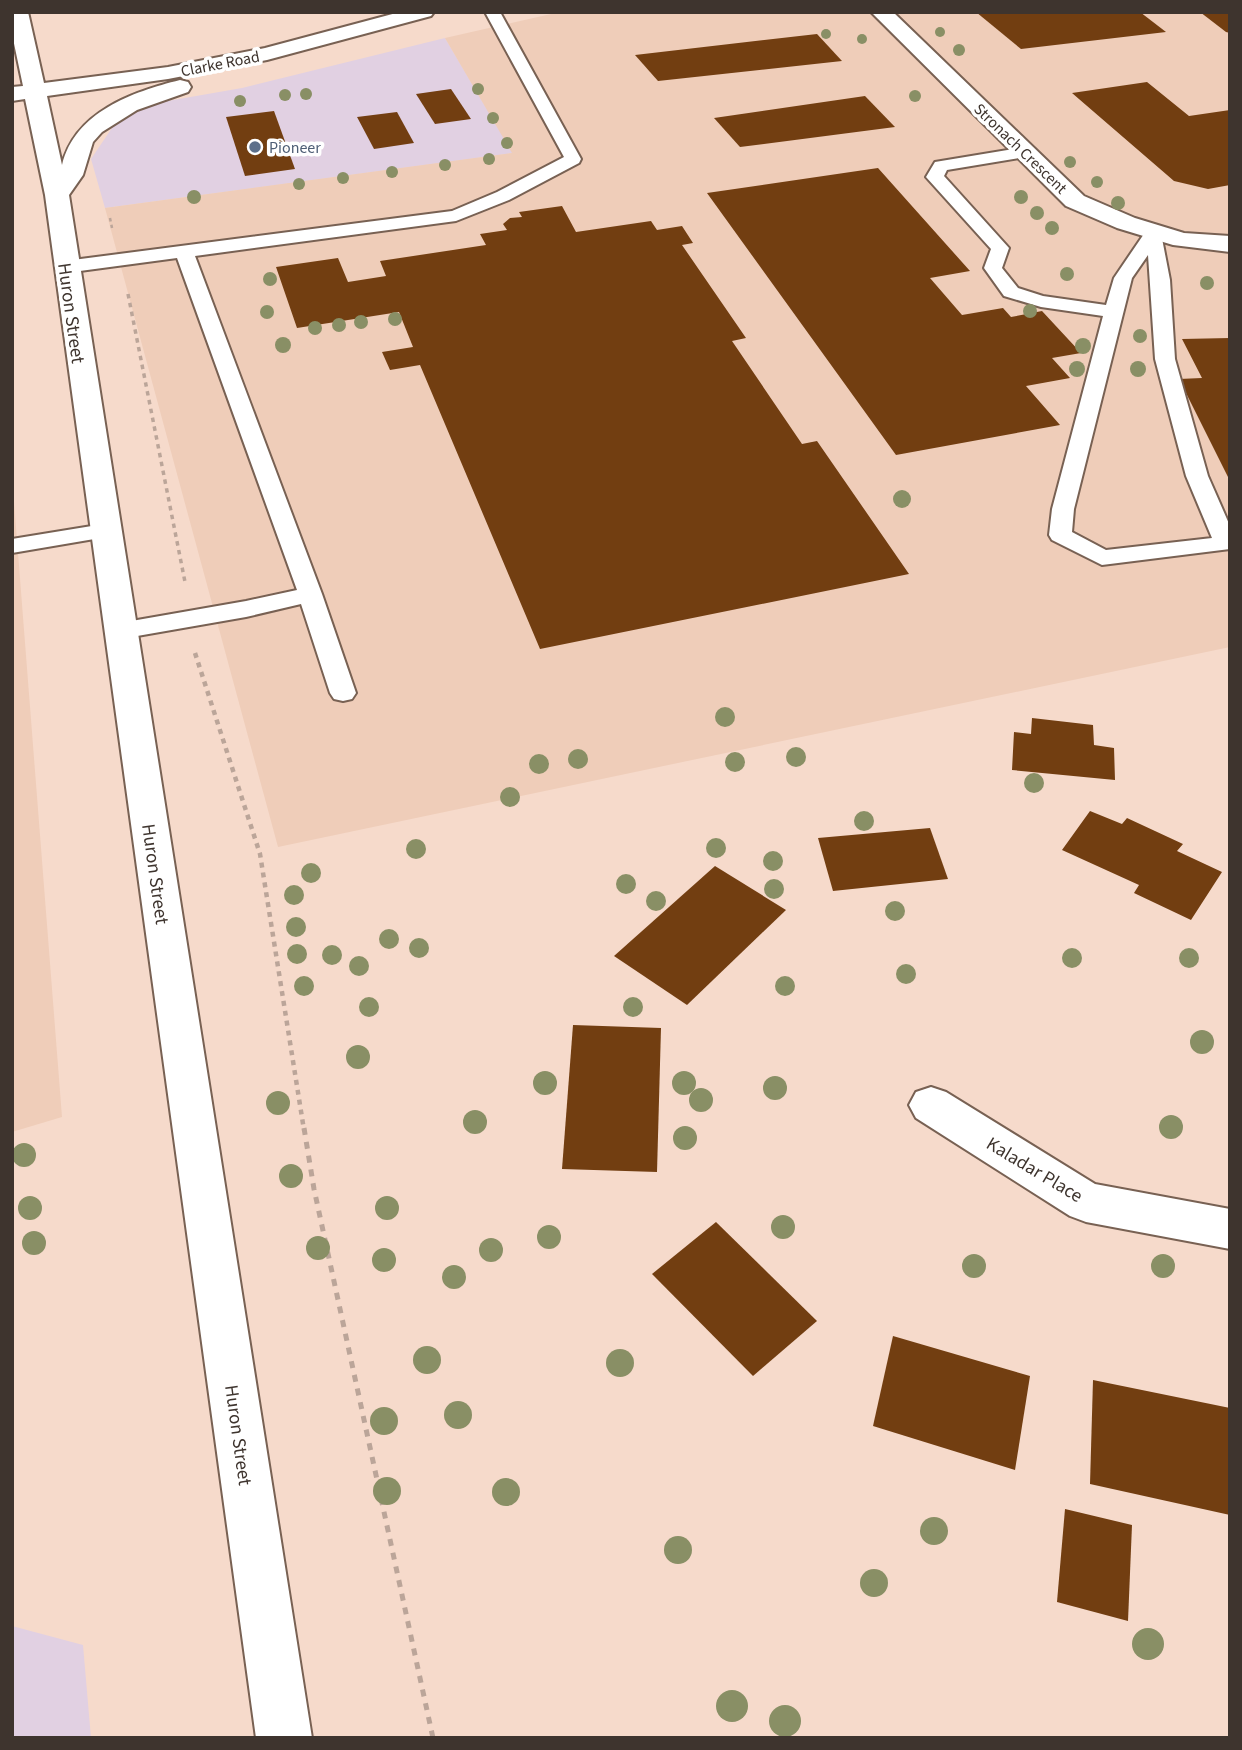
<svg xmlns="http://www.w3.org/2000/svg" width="1242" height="1750" viewBox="0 0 1242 1750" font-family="'Source Sans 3',sans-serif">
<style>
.commercial{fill:#e1d0e2}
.built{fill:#efcdb9}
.building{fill:#723e11}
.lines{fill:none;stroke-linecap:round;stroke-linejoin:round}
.lane-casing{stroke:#786153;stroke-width:4}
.street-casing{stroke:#786153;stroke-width:4}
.secondary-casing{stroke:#786153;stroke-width:4}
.path-far3{stroke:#bba599;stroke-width:2.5;stroke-dasharray:3.5 3.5;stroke-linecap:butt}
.path-far2{stroke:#bba599;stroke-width:3.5;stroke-dasharray:4.5 4.5;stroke-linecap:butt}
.path-far1{stroke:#bba599;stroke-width:4.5;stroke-dasharray:5 5;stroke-linecap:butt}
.path{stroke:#bba599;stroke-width:5;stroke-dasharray:7 7;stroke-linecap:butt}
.lane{fill:#fff;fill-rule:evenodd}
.street{fill:#fff;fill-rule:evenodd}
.secondary{fill:#fff;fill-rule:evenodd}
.tree{fill:#898f65}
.service-dot{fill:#5c6f8a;stroke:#fff;stroke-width:2.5}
.labels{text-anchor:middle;stroke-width:7;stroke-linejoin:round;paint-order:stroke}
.far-street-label{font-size:16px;fill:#3e342e;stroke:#fff}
.far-service-label{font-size:16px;fill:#4e5e75;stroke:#fff;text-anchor:start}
.street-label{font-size:19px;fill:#3e342e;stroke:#fff}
</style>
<rect width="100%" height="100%" fill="#f6dacb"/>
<g class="commercial">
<polygon points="445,38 513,153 105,208 91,159 116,122 156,103 242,88"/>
<polygon points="12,1626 83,1645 91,1738 12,1738"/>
</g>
<g class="built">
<polygon points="560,12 1230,12 1230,647 278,847 105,208 512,153 445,38"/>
<polygon points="12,476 62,1117 12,1132"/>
</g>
<g class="building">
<polygon points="976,12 1140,12 1166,32 1021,49"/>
<polygon points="1200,12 1230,12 1230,33 1226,32"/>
<polygon points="817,34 842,61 658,81 635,55"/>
<polygon points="1147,82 1189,116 1230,110 1230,185 1208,189 1174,181 1072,93"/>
<polygon points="451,89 471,119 435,124 416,94"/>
<polygon points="865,96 895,127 740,147 714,118"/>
<polygon points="274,111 295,169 245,176 226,117"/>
<polygon points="397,112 414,143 374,149 357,117"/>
<polygon points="878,168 970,271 930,278 962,315 1003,308 1011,317 1042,311 1081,353 1052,358 1070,378 1026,386 1060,425 896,455 707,193"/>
<polygon points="562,206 576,232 651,221 657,230 682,226 693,243 682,245 746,338 732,341 802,444 817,441 909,574 540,649 420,365 390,370 382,352 413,347 399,312 297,328 276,267 338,258 348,282 386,276 380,261 486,245 480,234 507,230 503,224 510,218 522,217 519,212"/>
<polygon points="1230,338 1230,481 1179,379 1202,378 1182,339"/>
<polygon points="1032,718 1093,725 1094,745 1114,748 1115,780 1012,770 1014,732 1031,734"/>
<polygon points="1090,811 1122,824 1127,818 1183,844 1177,851 1222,872 1191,920 1134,893 1139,885 1062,850"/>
<polygon points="930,828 948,879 833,891 818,838"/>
<polygon points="715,866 786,910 687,1005 614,956"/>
<polygon points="573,1025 661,1028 657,1172 562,1169"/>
<polygon points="716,1222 817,1321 753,1376 652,1274"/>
<polygon points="893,1336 1030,1376 1015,1470 873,1426"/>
<polygon points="1093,1380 1230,1408 1230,1515 1090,1484"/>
<polygon points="1065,1509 1132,1525 1128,1621 1057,1602"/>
</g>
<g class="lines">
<defs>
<g id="lane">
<polygon points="485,12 500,12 581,159 579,163 509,200 456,221 195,256 322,594 356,693 352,699 343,701 334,699 330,693 301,604 246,617 120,639 111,637 108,631 111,625 120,623 246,601 297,590 177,258 65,273 56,267 65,261 452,211 497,192 564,157"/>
<path d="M1025,147L1033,152L1031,156L947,170L944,176L1009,248L1002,268L1018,288L1043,296L1106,305L1114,278L1148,228H1160L1170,280L1175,359L1208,476L1230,526V549L1102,565L1052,540L1049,535L1052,509L1103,316L1041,307L1004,296L984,268L991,249L926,177L935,162ZM1148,255L1155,359L1186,476L1212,538L1106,550L1072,532L1074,509L1132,278Z"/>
<polygon points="104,524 112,526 115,531 112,536 12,553 12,539"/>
</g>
<g id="street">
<polygon points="871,12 893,12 1084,196 1135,218 1184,233 1230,236 1230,252 1173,245 1117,228 1066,206"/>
<polygon points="931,1087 946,1092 1095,1184 1230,1209 1230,1249 1086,1222 1070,1216 916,1118 909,1105 916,1092"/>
</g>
<path id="secondary" d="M12,12H28L44,83L168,67L265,48L400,12H434L431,16L267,60L168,79L47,96L62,165C75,112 132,92 180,80L188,82L191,87L188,92L137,110L102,132L93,142L83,175L69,195L312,1738H256L45,195L25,99L12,101V87L23,86L12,34Z"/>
</defs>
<use href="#lane" class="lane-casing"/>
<use href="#street" class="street-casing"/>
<use href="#secondary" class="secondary-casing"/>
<polyline class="path-far3" points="110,218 112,228"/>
<polyline class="path-far2" points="128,294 185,582"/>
<polyline class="path-far1" points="195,653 260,854 304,1130"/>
<polyline class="path" points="304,1128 314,1189 433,1738"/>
<use href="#lane" class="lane"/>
<use href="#street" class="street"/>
<use href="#secondary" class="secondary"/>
</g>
<g class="tree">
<circle cx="940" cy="32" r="5"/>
<circle cx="826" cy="34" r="5"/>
<circle cx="862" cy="39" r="5"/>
<circle cx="959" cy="50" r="6"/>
<circle cx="478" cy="89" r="6"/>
<circle cx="306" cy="94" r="6"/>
<circle cx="285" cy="95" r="6"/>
<circle cx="915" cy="96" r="6"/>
<circle cx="240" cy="101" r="6"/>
<circle cx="493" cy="118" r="6"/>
<circle cx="507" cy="143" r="6"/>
<circle cx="489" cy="159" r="6"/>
<circle cx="1070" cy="162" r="6"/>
<circle cx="445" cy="165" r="6"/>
<circle cx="392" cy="172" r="6"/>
<circle cx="343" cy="178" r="6"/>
<circle cx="1097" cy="182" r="6"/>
<circle cx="299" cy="184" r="6"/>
<circle cx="194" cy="197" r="7"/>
<circle cx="1021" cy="197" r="7"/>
<circle cx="1118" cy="203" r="7"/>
<circle cx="1037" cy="213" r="7"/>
<circle cx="1052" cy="228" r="7"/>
<circle cx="1067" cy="274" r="7"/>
<circle cx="270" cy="279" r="7"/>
<circle cx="1207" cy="283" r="7"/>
<circle cx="1030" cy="311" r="7"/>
<circle cx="267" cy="312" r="7"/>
<circle cx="395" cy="319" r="7"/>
<circle cx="361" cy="322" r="7"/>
<circle cx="339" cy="325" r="7"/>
<circle cx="315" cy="328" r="7"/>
<circle cx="1140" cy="336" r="7"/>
<circle cx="283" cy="345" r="8"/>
<circle cx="1083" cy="346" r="8"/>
<circle cx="1077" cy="369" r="8"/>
<circle cx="1138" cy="369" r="8"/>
<circle cx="902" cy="499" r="9"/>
<circle cx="725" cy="717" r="10"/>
<circle cx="796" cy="757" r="10"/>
<circle cx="578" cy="759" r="10"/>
<circle cx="735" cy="762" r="10"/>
<circle cx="539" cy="764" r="10"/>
<circle cx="1034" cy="783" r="10"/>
<circle cx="510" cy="797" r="10"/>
<circle cx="864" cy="821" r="10"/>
<circle cx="716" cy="848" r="10"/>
<circle cx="416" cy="849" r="10"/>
<circle cx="773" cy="861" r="10"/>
<circle cx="311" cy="873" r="10"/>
<circle cx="626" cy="884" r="10"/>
<circle cx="774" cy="889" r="10"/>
<circle cx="294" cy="895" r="10"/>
<circle cx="656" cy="901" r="10"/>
<circle cx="895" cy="911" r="10"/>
<circle cx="296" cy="927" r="10"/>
<circle cx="389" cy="939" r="10"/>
<circle cx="419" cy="948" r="10"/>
<circle cx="297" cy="954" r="10"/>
<circle cx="332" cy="955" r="10"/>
<circle cx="1072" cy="958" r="10"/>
<circle cx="1189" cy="958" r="10"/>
<circle cx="359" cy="966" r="10"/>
<circle cx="906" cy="974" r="10"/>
<circle cx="304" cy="986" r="10"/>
<circle cx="785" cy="986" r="10"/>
<circle cx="369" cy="1007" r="10"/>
<circle cx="633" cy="1007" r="10"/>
<circle cx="1202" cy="1042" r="12"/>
<circle cx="358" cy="1057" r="12"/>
<circle cx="545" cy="1083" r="12"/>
<circle cx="684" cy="1083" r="12"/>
<circle cx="775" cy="1088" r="12"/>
<circle cx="701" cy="1100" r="12"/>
<circle cx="278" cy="1103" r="12"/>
<circle cx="475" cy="1122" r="12"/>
<circle cx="1171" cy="1127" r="12"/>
<circle cx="685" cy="1138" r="12"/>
<circle cx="24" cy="1155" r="12"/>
<circle cx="291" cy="1176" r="12"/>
<circle cx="30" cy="1208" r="12"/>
<circle cx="387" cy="1208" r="12"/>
<circle cx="783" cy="1227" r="12"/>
<circle cx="549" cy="1237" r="12"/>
<circle cx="34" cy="1243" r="12"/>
<circle cx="318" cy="1248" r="12"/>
<circle cx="491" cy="1250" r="12"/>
<circle cx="384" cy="1260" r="12"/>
<circle cx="974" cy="1266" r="12"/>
<circle cx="1163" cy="1266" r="12"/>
<circle cx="454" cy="1277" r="12"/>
<circle cx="427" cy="1360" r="14"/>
<circle cx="620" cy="1363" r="14"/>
<circle cx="458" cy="1415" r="14"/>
<circle cx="384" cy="1421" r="14"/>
<circle cx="387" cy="1491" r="14"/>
<circle cx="506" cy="1492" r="14"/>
<circle cx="934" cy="1531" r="14"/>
<circle cx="678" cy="1550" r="14"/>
<circle cx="874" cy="1583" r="14"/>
<circle cx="1148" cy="1644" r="16"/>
<circle cx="732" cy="1706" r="16"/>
<circle cx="785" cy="1721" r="16"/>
</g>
<circle class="service-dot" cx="255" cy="147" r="7"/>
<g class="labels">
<g class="far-street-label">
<text transform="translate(220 63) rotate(-11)" y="6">Clarke Road</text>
<text transform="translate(1021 148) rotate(44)" y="6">Stronach Crescent</text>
</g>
<g class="far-service-label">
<text x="269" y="153">Pioneer</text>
</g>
<g class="street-label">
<text transform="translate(72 313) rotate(82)" y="7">Huron Street</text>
<text transform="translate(156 874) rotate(82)" y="7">Huron Street</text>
<text transform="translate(1035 1169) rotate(31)" y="7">Kaladar Place</text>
<text transform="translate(239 1435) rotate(82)" y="7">Huron Street</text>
</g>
</g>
<rect width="1242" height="1750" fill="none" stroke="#3e342e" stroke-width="28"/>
</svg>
